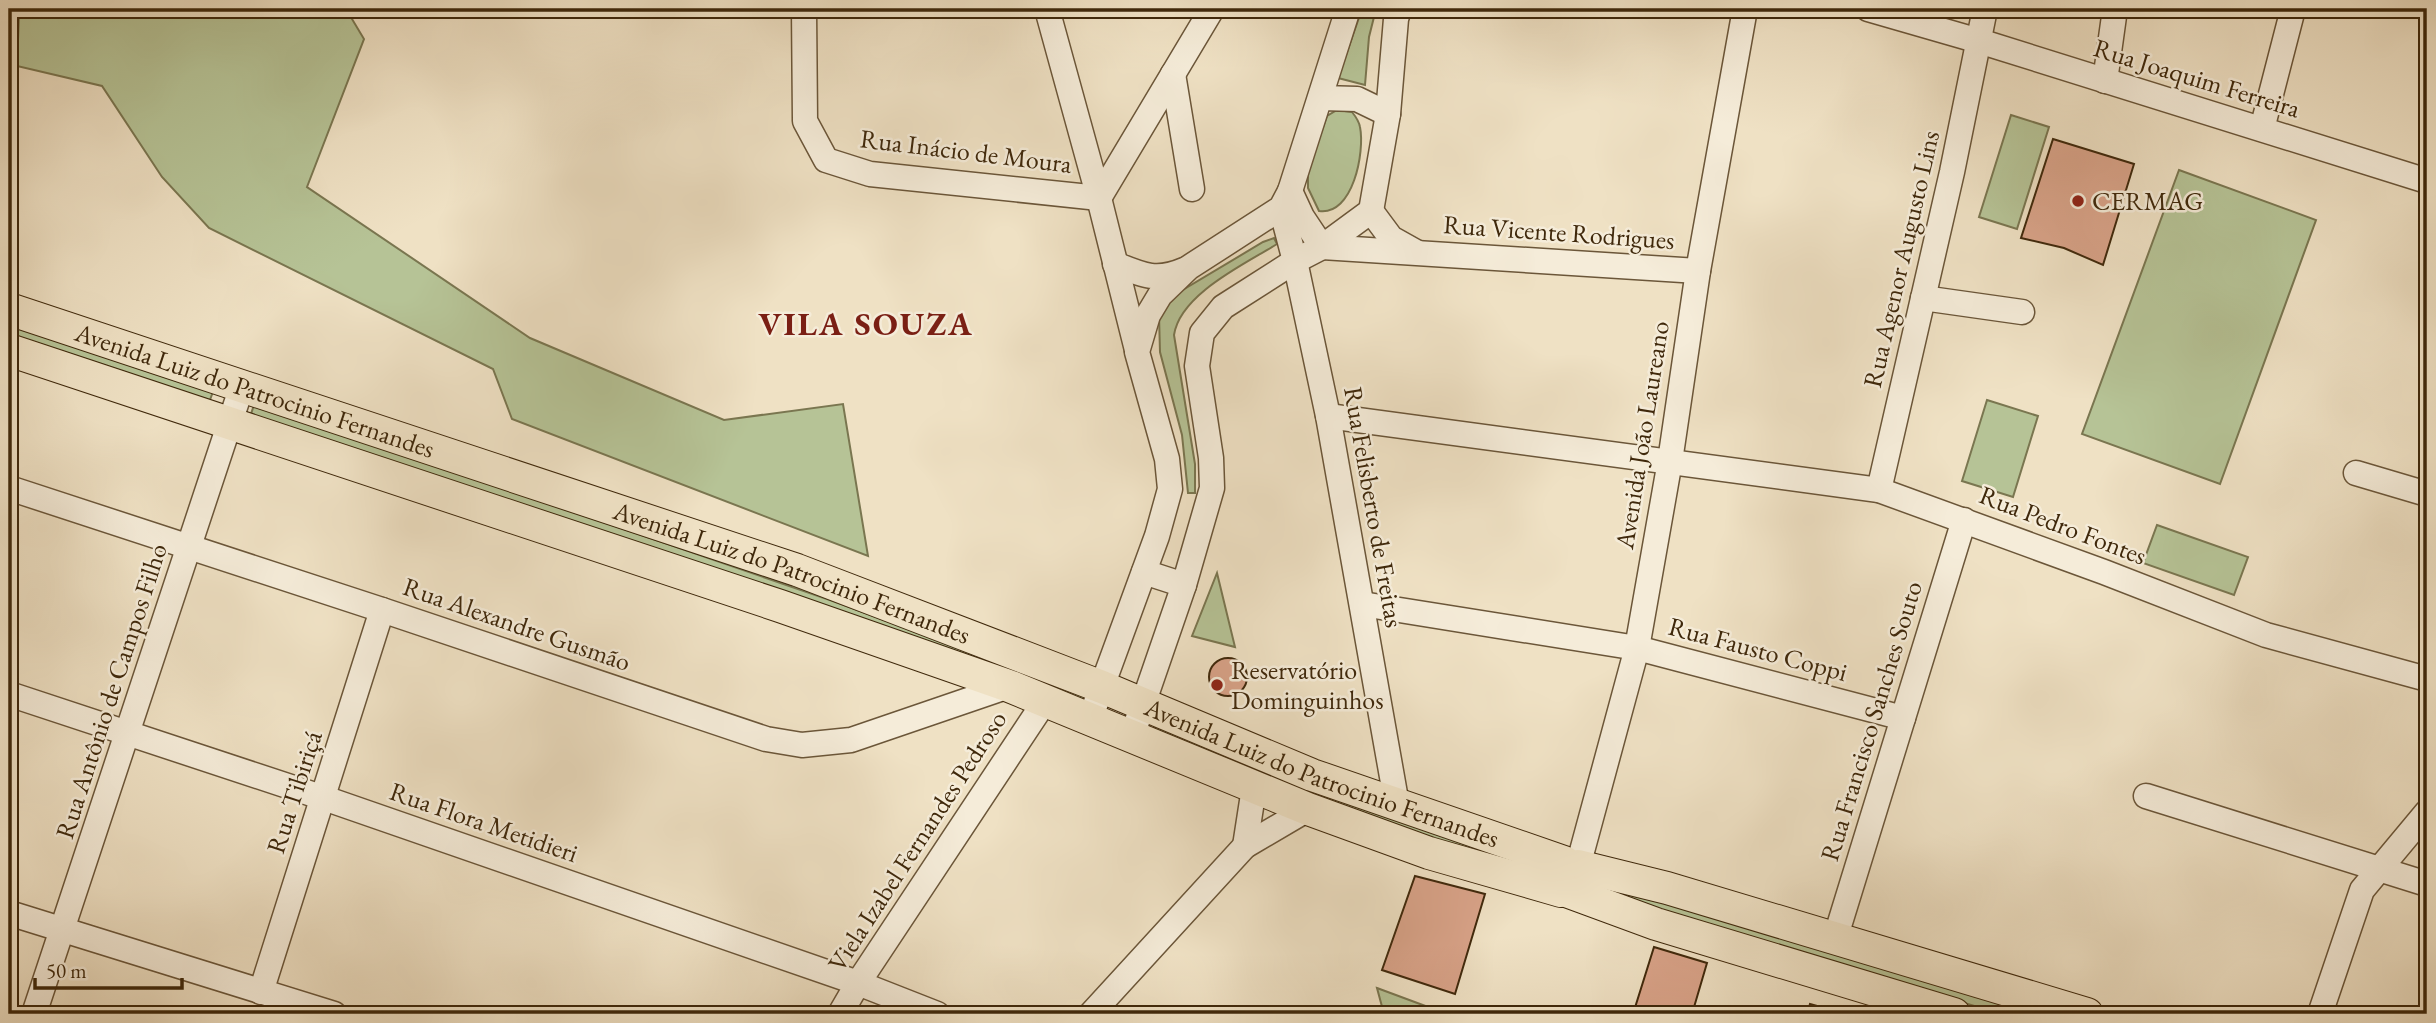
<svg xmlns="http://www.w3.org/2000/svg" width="2436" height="1023" viewBox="0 0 2436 1023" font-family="'EB Garamond',serif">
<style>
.green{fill:#b6c396;stroke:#7a7650;stroke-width:2}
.building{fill:#d9a389;stroke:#3f280b;stroke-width:2}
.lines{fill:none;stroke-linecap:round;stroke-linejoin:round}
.minor-casing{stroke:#6b5639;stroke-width:27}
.major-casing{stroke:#3f280b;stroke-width:34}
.minor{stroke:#f5ecd9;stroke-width:24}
.major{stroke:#efe1c4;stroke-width:32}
.poi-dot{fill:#8f2418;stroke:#f5ecd9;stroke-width:2.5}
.labels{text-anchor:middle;stroke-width:5;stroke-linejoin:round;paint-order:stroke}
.street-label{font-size:26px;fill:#3f280b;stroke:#f5ecd9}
.poi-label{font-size:26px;fill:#3f280b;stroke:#f5ecd9;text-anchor:start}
.district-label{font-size:33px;font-weight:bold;letter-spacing:2px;fill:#7a1f14;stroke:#f5ecd9}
</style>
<rect width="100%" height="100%" fill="#efe1c4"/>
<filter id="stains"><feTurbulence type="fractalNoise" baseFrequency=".00286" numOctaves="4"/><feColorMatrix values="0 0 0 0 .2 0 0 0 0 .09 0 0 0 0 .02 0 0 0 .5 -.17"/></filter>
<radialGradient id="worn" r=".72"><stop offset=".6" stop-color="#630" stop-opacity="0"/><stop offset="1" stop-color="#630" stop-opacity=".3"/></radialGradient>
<g class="green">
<polygon points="9,9 346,9 364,39 307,187 530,338 724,420 843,404 868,556 512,419 493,369 209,228 162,177 102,86 17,66 19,15 9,13"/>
<polygon points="1362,9 1376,9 1369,37 1365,85 1338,78"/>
<path d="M1337,110L1352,112C1356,117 1359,121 1360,127C1365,152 1353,216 1319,211L1308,188V169L1327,116Z"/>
<polygon points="2011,115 2049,127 2017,229 1979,217"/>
<polygon points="2179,170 2316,220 2220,484 2082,434"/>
<path d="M1274,238L1277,244C1245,264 1180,294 1174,335L1195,464V493H1188L1182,435L1160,352L1159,315L1171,297L1263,242Z"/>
<polygon points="9,322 214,389 207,408 9,343"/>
<polygon points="1987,400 2038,416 2013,497 1962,481"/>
<polygon points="255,402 827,599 1093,696 1086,712 249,420"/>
<polygon points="2157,525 2248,557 2234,595 2143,563"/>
<polygon points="1217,573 1235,647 1192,636"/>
<polygon points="1160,726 1549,871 1426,842 1152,731 1155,727"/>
<polygon points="1597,882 2040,1014 2001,1014 1595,892"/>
<polygon points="1377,988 1447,1014 1384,1014"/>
</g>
<g class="building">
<polygon points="2053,139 2134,164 2103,265 2064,248 2021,238"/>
<circle cx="1228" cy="677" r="19"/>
<polygon points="1415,876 1485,894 1455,994 1382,970"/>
<polygon points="1654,947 1707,963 1692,1014 1633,1014"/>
<polygon points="1810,1004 1846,1014 1807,1014"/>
</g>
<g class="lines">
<defs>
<g id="minor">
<polyline points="804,9 805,121 826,160 870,174 1099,198 1212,9"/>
<polyline points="1047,9 1099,198 1137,350"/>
<polyline points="1868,9 1979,41 2427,181"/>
<polyline points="1173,74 1192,189"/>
<polyline points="2105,81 2115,9"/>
<polyline points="1321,98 1357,99 1388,114"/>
<polyline points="2262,129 2293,9"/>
<polyline points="1290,191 1302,217 1322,247 1698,271"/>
<polyline points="1281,208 1295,261 1328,416 1397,805"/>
<polyline points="1371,211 1391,238 1416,252"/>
<path d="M1115,264C1142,275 1156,282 1184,270"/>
<polyline points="1923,298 2022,312"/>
<polyline points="1328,416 1879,490 2104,572 2266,635 2427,679"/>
<polyline points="2356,473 2427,494"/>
<polyline points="9,488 382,610 766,739 802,745 851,740 1009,686"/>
<polyline points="1879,490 1952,172 1985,9"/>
<polyline points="1144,572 1184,585"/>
<polyline points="1362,604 1637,648 1903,718"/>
<polyline points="9,694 324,798 858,983 937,1014"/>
<polyline points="1090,719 1157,536 1170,489 1167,459 1137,352 1148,315 1160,295 1188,268 1281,208 1290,191 1348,9"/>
<polyline points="1132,736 1184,585 1212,488 1211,458 1197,366 1202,333 1223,307 1295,261 1322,247 1371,211 1388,114 1396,19 1399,9"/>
<polyline points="2146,796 2427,884"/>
<polyline points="1245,846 1254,788"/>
<polyline points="1578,866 1637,648 1670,461 1698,271 1745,9"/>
<polyline points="9,913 334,1014"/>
<polyline points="1835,939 1964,520"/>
<polyline points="261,992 382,610"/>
<polyline points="34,1014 242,386"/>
<polyline points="840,1014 858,983 1045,701"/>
<polyline points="1091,1014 1245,846 1308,809"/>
<polyline points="2320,1014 2362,890 2427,812"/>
</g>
<g id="major">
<path id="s1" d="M9,309L797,570L1102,687L1312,775L1564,862"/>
<polyline points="9,350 780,606 1009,686 1308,809 1429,853 1561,891"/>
<polyline points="1578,866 1667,888 2087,1014"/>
<polyline points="1569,892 1656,924 1954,1014"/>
</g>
</defs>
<use href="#minor" class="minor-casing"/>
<use href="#major" class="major-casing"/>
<use href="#minor" class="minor"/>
<use href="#major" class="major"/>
</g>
<g class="poi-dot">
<circle cx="2078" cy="201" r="7"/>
<circle cx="1217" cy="685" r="7"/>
</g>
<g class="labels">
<g class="street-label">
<text transform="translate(2197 78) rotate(17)" y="9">Rua Joaquim Ferreira</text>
<text transform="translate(966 151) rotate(7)" y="9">Rua Inácio de Moura</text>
<text transform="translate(1559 232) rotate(4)" y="9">Rua Vicente Rodrigues</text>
<text transform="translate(1901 259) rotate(-77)" y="9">Rua Agenor Augusto Lins</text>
<text dy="9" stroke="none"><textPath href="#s1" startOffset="259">Avenida Luiz do Patrocinio Fernandes</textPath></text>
<text transform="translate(1642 435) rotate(-81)" y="9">Avenida João Laureano</text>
<text transform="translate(1374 507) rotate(80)" y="9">Rua Felisberto de Freitas</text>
<text transform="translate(2063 525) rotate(21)" y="9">Rua Pedro Fontes</text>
<text dy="9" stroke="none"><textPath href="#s1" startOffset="826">Avenida Luiz do Patrocinio Fernandes</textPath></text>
<text transform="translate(517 624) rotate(19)" y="9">Rua Alexandre Gusmão</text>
<text transform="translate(1758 649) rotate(15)" y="9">Rua Fausto Coppi</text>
<text transform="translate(111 691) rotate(-72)" y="9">Rua Antônio de Campos Filho</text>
<text transform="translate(1871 721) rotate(-73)" y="9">Rua Francisco Sanches Souto</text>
<text dy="9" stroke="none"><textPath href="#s1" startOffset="1393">Avenida Luiz do Patrocinio Fernandes</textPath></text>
<text transform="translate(294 792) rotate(-72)" y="9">Rua Tibiriçá</text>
<text transform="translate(484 822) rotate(19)" y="9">Rua Flora Metidieri</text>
<text transform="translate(917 841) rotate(-57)" y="9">Viela Izabel Fernandes Pedroso</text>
</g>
<g class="poi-label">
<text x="2092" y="210">CERMAG</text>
<text x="1231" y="679">Reservatório<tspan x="1231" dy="30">Dominguinhos</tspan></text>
</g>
<g class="district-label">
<text x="866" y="335">VILA SOUZA</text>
</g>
</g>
<rect width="2436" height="1023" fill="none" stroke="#efe1c4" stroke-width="35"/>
<rect x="10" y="10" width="2415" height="1002" fill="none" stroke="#3f280b" stroke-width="3.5"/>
<rect x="18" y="18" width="2401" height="988" fill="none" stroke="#3f280b" stroke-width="2"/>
<path d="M35 978v10h147v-10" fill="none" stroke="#3f280b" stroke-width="3.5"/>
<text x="46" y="978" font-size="21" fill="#3f280b" stroke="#f5ecd9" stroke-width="5" paint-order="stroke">50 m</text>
<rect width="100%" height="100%" filter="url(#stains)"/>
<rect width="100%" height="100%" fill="url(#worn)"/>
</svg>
